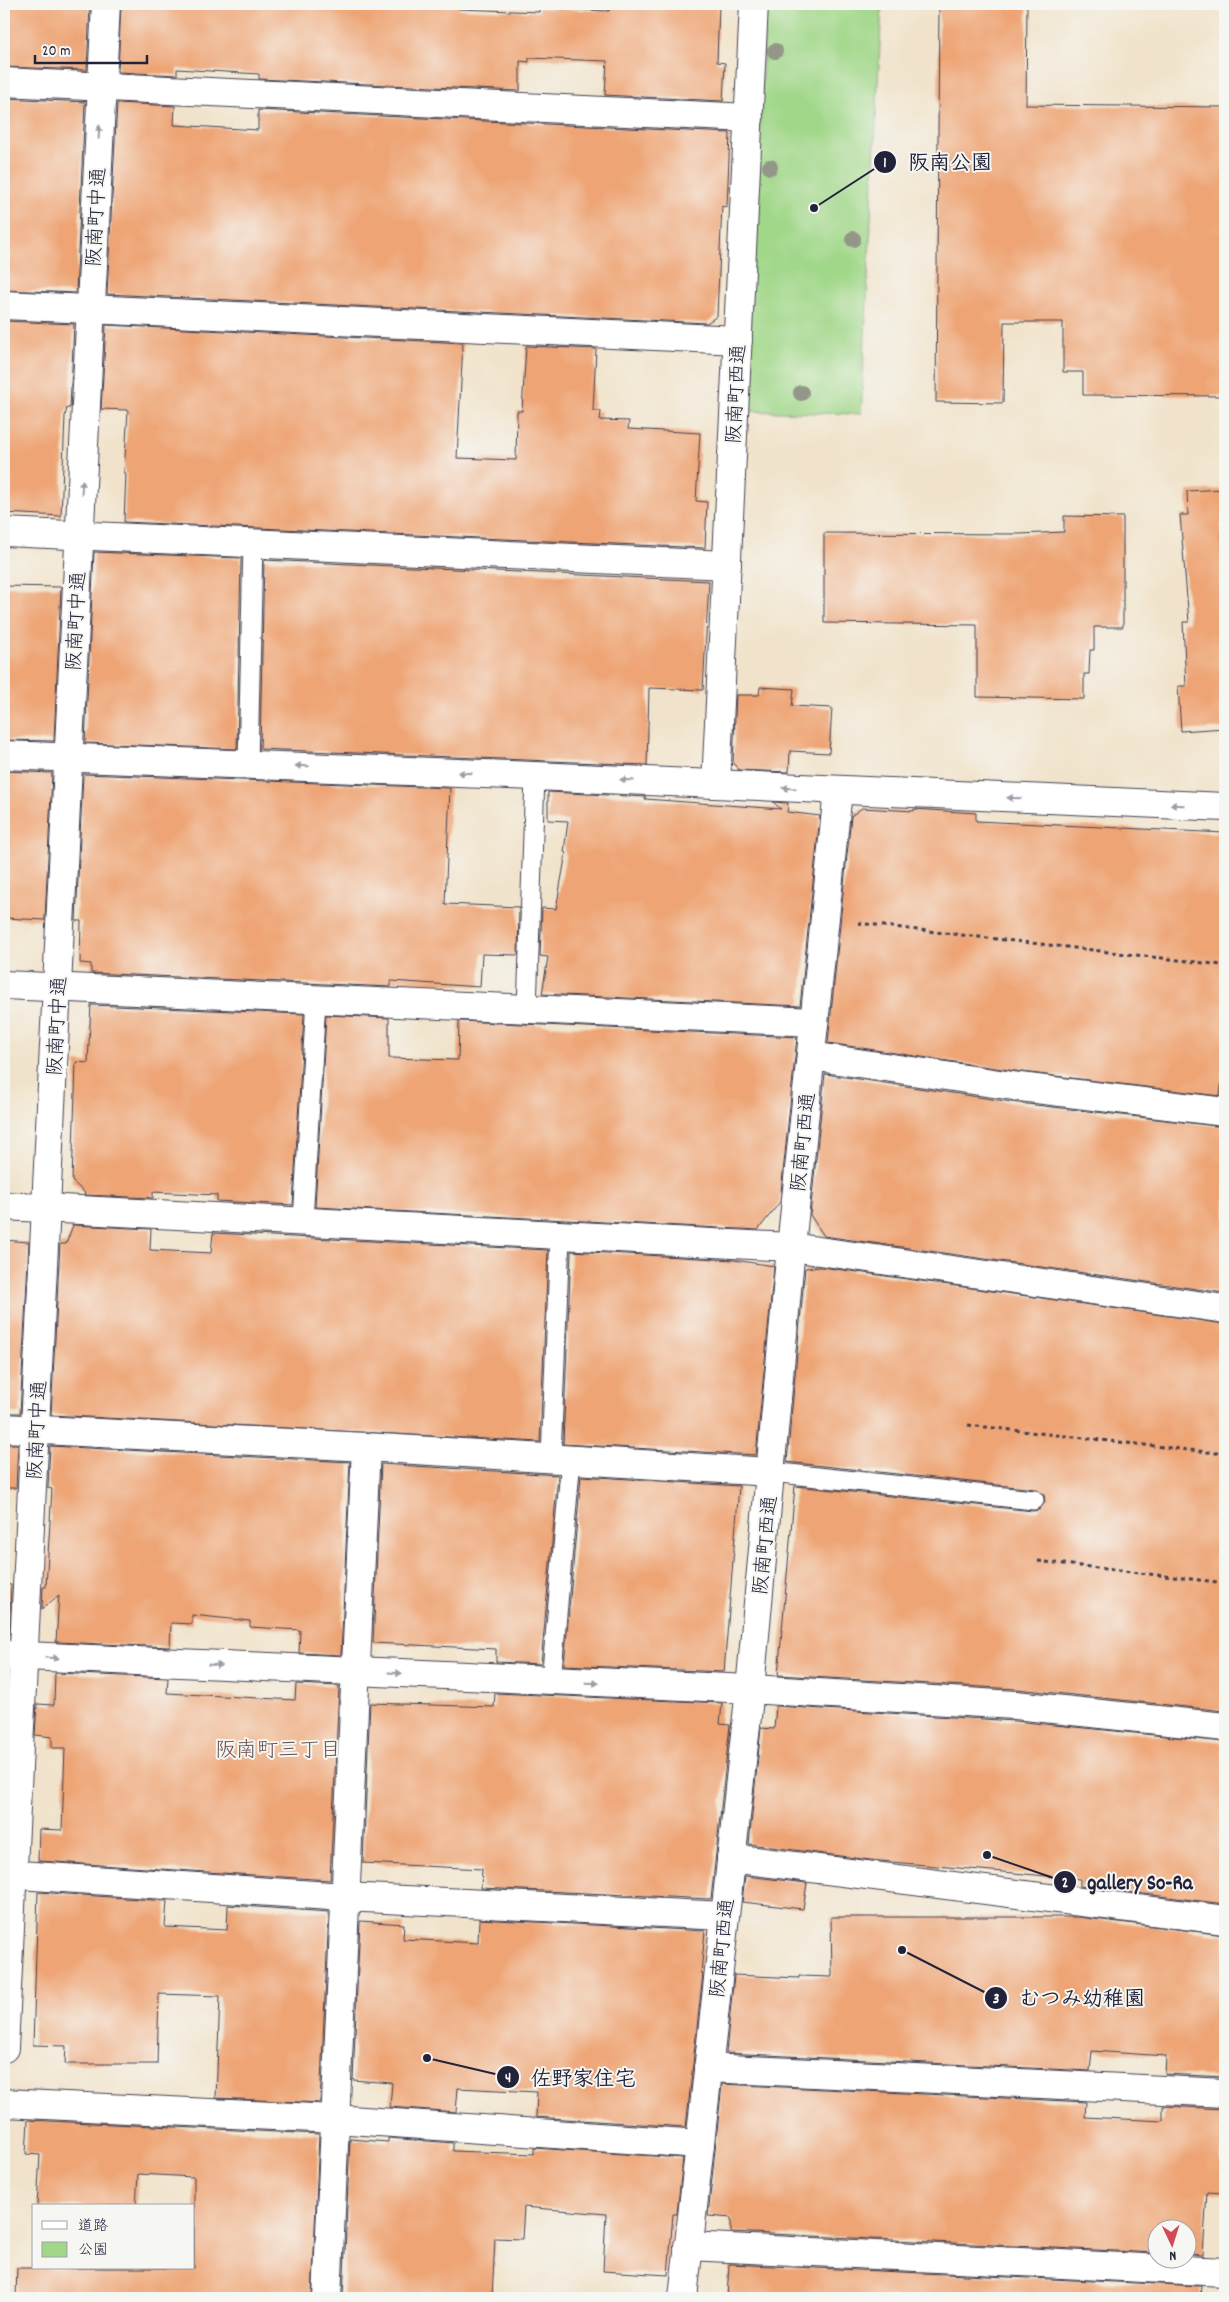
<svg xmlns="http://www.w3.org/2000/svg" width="1229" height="2302" viewBox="0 0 1229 2302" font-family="Dekko,'Klee One',sans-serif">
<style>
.green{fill:#a0d788;stroke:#617c62}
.building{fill:#eea474}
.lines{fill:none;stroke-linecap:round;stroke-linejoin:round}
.service-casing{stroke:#413f51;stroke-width:21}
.minor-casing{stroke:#413f51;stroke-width:30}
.path{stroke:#413f51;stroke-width:3;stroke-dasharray:4 4;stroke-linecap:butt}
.service{stroke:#fff;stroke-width:19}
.minor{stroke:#fff;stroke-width:28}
.tree{fill:#949788}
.oneway{fill:#9c9ca7}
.labels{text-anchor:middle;stroke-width:4;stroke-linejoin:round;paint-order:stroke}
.street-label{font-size:20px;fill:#22223b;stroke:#f6f6f2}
.neighbourhood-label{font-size:21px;fill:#69504f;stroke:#f6f6f2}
.leader{fill:none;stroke:#22223b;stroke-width:2}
.callout-dot{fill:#22223b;stroke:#f6f6f2;stroke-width:2}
.mark-label{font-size:15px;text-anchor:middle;font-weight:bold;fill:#fff}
.callout-label{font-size:21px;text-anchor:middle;font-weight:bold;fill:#22223b;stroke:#f6f6f2;stroke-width:4;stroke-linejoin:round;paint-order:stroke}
</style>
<rect width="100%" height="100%" fill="#f6f6f2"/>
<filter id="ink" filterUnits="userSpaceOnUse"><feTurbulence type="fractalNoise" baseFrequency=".02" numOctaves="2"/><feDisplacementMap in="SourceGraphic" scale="10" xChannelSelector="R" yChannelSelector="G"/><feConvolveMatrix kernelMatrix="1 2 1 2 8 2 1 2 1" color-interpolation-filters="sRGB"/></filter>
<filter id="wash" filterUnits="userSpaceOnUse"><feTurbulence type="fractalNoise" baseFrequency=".0096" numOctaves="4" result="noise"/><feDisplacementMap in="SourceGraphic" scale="20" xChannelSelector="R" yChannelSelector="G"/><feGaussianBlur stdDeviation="1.12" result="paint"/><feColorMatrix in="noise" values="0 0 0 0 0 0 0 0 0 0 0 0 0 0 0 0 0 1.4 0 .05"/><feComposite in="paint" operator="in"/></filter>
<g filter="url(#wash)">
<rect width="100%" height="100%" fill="#f1e3cb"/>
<polygon class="green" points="766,4 882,4 861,414 744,411"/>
<g id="blocks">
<g class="building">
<polygon points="4,4 90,4 87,70 4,67"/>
<polygon points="121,4 459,4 459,9 539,12 539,8 609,11 609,4 719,4 717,62 725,63 723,101 605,95 607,61 529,58 529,62 520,61 520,91 259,79 259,74 177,69 177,75 118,72"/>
<polygon points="939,4 1027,4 1026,105 1225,107 1225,396 1083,395 1083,372 1063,372 1063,322 1004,322 1003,403 936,402"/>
<polygon points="4,98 85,102 76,293 4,290"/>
<polygon points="117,103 175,106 174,125 258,130 258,110 730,133 727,207 722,206 717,316 707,323 107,294"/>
<polygon points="4,321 74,324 70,408 67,408 65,416 61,516 4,513"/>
<polygon points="106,325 463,343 457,458 516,460 517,411 522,411 526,346 596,349 593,411 601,411 600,420 629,421 628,429 700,433 696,501 707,502 705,548 124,522 126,473 124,473 128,410 101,409"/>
<polygon points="1225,489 1225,525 1221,525 1225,577 1225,728 1181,731 1178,686 1186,686 1183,622 1189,622 1180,515 1188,515 1187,491"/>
<polygon points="1064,516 1123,517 1123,627 1094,627 1094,650 1090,650 1089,674 1084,674 1084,699 977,697 977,625 824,623 824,533 1020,534 1064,532"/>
<polygon points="94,552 241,558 237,749 85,743"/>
<polygon points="264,560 709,581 703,690 649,688 647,765 260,749"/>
<polygon points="4,586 61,587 54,741 4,740"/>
<polygon points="760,687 794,689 792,706 832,708 829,753 790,751 789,772 739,770 733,763 736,695 759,695"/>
<polygon points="4,771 52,773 45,920 4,918"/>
<polygon points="83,774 450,788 445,904 519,907 518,955 482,954 480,987 391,981 391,987 91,973 91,964 80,963 81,921 76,921"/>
<polygon points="548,792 646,797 645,799 781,809 773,802 788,803 787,812 820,816 800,1006 542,994 548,957 540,956 542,908 556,909 566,853 564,852 568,821 548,820"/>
<polygon points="862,808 914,811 914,809 976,813 976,821 1225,833 1225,1052 1220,1096 1022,1072 828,1043 851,816"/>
<polygon points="91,1005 304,1014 293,1205 217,1201 217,1195 153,1192 153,1198 84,1195 85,1193 72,1181 76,1062 88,1063"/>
<polygon points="326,1015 389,1018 389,1058 458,1060 459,1021 797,1037 780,1202 758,1230 315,1207"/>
<polygon points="825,1074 1018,1103 1225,1127 1225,1293 824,1236 810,1215"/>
<polygon points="73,1225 151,1229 150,1250 211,1253 213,1233 548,1250 540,1442 51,1415 60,1244 66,1244"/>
<polygon points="4,1240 29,1242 20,1413 4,1413"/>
<polygon points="571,1251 734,1260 774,1266 756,1455 563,1444"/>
<polygon points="822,1267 1225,1324 1225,1711 1017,1689 778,1675 795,1486 1033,1511 1039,1510 1045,1502 1044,1495 1035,1489 787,1462 805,1268"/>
<polygon points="4,1444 18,1444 16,1488 4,1488"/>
<polygon points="50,1446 350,1462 341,1655 299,1653 300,1630 250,1627 250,1621 192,1615 192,1624 171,1623 170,1647 56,1642 59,1595 42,1609 43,1587 46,1587 52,1489 48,1488"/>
<polygon points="381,1464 558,1475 541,1664 496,1662 496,1649 373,1643"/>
<polygon points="581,1476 739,1486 724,1672 564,1665"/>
<polygon points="4,1584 11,1585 9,1636 4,1640"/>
<polygon points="55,1673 168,1678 167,1693 295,1700 296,1684 339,1686 330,1880 38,1861 39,1829 62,1830 65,1748 52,1748 52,1737 35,1735 37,1704 54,1705"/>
<polygon points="495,1693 722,1703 720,1724 730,1725 711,1899 481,1888 482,1869 363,1863 370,1703 494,1707"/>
<polygon points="776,1706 1014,1721 1225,1742 1225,1904 1080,1886 1080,1879 870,1860 749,1844 761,1728 774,1729"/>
<polygon points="745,1876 807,1883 803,1909 742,1902"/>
<polygon points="38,1892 167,1901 165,1927 227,1930 228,1905 329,1912 320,2103 216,2098 220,1996 159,1994 157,2064 65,2064 66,2046 33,2045"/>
<polygon points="831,1917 1078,1917 1225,1935 1225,2077 1165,2074 1166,2056 1092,2051 1090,2071 726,2053 734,1975 799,1978 799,1976 832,1977"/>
<polygon points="479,1919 705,1931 701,1973 703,1973 686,2127 536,2117 537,2092 458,2088 456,2112 390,2107 392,2083 353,2080 360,1921 404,1924 403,1939 478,1943"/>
<polygon points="722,2084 1086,2102 1085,2117 1163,2121 1163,2106 1224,2109 1221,2160 1225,2160 1224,2193 1207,2192 1203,2255 1186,2254 1186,2230 1156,2230 1156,2253 731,2232 731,2218 708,2216"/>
<polygon points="28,2120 319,2134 312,2298 16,2298 17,2268 194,2268 194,2177 138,2174 136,2206 37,2206 40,2155 26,2154"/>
<polygon points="388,2138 453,2143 453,2151 534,2154 534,2148 683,2158 677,2214 673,2214 668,2275 603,2271 606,2214 524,2207 522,2239 495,2238 492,2298 343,2298 350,2139 388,2142"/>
<polygon points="729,2264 1201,2286 1200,2298 727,2298"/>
</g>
</g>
</g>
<g filter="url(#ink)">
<use href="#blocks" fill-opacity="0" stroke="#413f51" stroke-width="1"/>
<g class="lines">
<defs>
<g id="service">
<polyline points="248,764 253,543"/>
<polyline points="527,1009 535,776"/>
<polyline points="303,1221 316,1000"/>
<polyline points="551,1458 560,1235"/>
<polyline points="771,1472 1034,1500"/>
<polyline points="551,1681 571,1459"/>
</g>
<g id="minor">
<polyline points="4,82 749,118"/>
<polyline points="4,305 738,340"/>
<polyline points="4,532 727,565"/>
<polyline points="4,755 535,776 1225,807"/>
<polyline points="716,784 754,4"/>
<polyline points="4,985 814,1022"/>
<polyline points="811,1056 1020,1087 1225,1112"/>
<polyline points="4,1206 791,1247 1225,1309"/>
<polyline points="4,1428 366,1447 771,1472"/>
<polyline points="4,1655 750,1689 1015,1705 1225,1727"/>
<polyline points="731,1858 1225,1920"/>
<polyline points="4,1874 345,1897 724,1916"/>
<polyline points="4,2048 106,4"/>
<polyline points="708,2068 1225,2093"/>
<polyline points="4,2103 335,2119 700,2144"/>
<polyline points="688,2246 1225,2272"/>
<polyline points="327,2298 366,1447"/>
<polyline points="683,2298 750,1689 791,1247 838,791"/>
</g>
</defs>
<use href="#service" class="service-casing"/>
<use href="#minor" class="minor-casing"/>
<g class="path">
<polyline points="858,923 1222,965"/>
<polyline points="968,1425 1225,1454"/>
<polyline points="1038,1561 1225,1583"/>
</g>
<use href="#service" class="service"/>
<use href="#minor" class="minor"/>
</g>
<g class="tree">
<circle cx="775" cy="51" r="8"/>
<circle cx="770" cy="167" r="8"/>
<circle cx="853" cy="239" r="8"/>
<circle cx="801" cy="393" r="8"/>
</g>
<defs><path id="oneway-solid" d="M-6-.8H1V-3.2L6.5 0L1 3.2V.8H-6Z" transform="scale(1.25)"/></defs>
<g class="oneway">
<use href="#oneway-solid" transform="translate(99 132) rotate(-87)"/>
<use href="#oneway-solid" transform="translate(82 487) rotate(-87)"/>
<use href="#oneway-solid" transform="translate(302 766) rotate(-178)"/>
<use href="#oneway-solid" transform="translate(465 773) rotate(-178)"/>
<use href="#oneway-solid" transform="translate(627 780) rotate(-177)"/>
<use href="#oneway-solid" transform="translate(789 788) rotate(-177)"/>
<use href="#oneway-solid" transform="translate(1014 798) rotate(-178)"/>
<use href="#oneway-solid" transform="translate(1177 805) rotate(-178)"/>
<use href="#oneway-solid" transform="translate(52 1658) rotate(3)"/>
<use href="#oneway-solid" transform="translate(215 1665) rotate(3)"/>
<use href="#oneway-solid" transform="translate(395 1673) rotate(3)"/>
<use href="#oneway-solid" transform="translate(592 1683) rotate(2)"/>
</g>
</g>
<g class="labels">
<g class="street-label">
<text transform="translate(95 217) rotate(-87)" y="7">阪南町中通</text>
<text transform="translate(735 394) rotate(-87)" y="7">阪南町西通</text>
<text transform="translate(75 621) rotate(-87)" y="7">阪南町中通</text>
<text transform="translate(56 1026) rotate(-87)" y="7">阪南町中通</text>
<text transform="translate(802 1142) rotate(-84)" y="7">阪南町西通</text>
<text transform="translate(36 1430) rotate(-87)" y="7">阪南町中通</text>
<text transform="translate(764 1545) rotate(-84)" y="7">阪南町西通</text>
<text transform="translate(721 1948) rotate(-84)" y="7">阪南町西通</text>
</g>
<g class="neighbourhood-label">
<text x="278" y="1756">阪南町三丁目</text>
</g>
</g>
<path class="leader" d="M814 208L885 162M987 1855L1065 1882M902 1950L996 1998M427 2058L508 2077"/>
<g class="callout-dot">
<circle cx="814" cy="208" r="5"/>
<circle cx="987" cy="1855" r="5"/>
<circle cx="902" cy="1950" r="5"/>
<circle cx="427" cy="2058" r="5"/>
<circle cx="885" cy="162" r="12"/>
<circle cx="1065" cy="1882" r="12"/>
<circle cx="996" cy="1998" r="12"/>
<circle cx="508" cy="2077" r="12"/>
</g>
<g class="mark-label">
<text x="885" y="167">1</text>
<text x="1065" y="1887">2</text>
<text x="996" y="2003">3</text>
<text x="508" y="2082">4</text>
</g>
<g class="callout-label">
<text x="950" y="169">阪南公園</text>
<text x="1140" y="1889">gallery So-Ra</text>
<text x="1082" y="2005">むつみ幼稚園</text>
<text x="583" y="2085">佐野家住宅</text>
</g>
<rect width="1229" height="2302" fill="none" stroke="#f6f6f2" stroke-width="20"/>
<rect x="32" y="2204" width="162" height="65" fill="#f6f6f2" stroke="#a1a1a9"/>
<rect x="42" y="2221" width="25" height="8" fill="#ffffff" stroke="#a1a1a9"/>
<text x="78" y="2230" font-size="15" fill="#22223b">道路</text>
<rect x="42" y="2242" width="25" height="15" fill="#a0d788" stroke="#a1a1a9"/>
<text x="78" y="2254" font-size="15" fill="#22223b">公園</text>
<g transform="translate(1172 2244) rotate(176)"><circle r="24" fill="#f6f6f2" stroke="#a1a1a9"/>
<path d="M0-4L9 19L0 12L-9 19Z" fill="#d1495b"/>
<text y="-8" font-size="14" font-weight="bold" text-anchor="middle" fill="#22223b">N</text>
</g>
<path d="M35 55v8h112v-8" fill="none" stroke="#22223b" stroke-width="2.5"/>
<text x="42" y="55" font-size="15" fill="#22223b" stroke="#f6f6f2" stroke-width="4" paint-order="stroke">20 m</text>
</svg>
